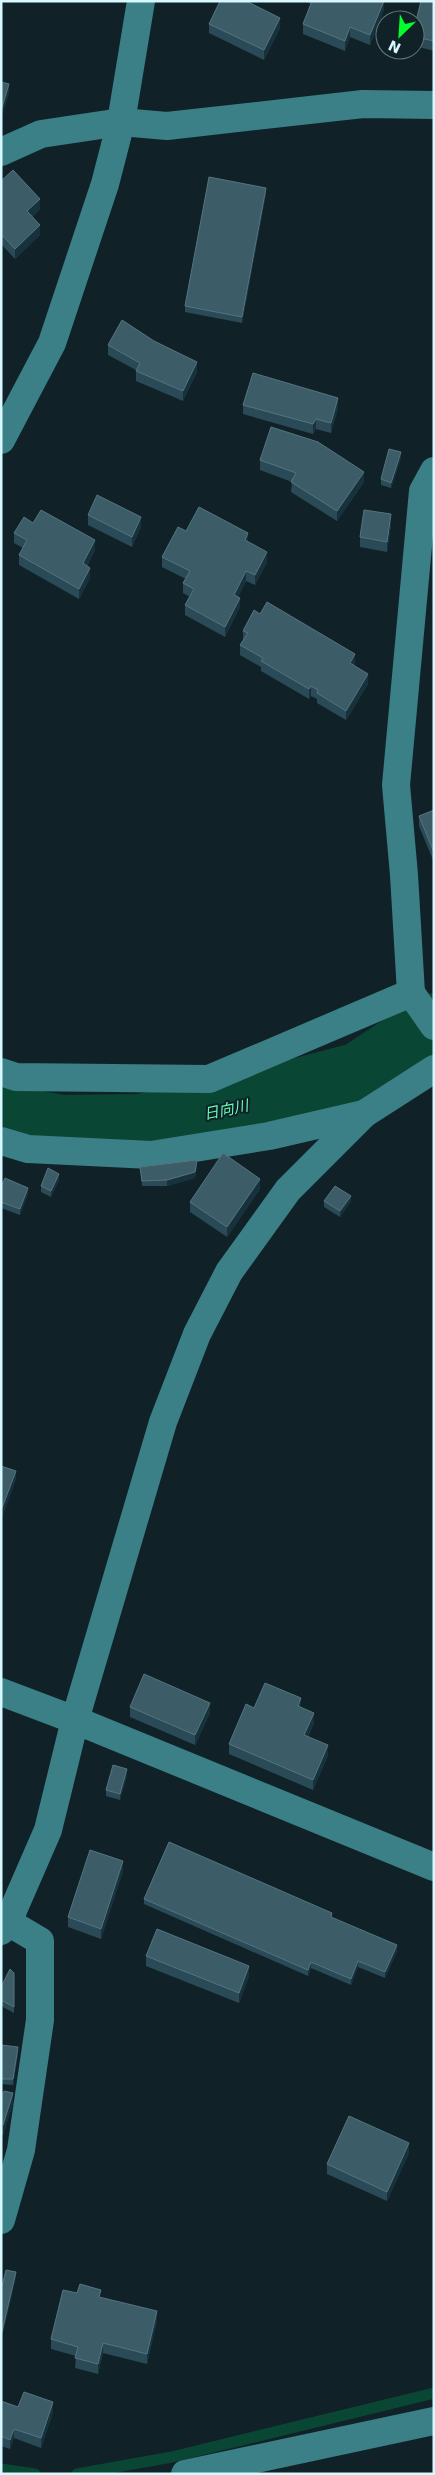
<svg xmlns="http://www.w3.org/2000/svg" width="435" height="2475" viewBox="0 0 435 2475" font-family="'DejaVu Sans','Noto Sans JP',sans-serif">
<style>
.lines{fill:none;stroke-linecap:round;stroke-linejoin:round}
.stream{stroke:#0a4634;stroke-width:11}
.river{stroke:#0a4634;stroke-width:68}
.minor{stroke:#3b8087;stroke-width:28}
.wall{fill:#294a56}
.shaded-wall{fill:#17323c}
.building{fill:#3c5d68;stroke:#547580}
.labels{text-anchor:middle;stroke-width:4;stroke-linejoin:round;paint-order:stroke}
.water-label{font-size:15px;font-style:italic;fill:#65ffb5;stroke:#102228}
</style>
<rect width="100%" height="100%" fill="#102228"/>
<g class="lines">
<g class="stream">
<polyline points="1,2469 35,2474"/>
<polyline points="77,2474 172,2457 434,2393"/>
</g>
<polyline class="river" points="1,1118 61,1129 140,1128 235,1109 360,1076 434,1027"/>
<g class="minor">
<polyline points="1,152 41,134 121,122 167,126 363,104 434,105"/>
<polyline points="1,440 52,343 105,184 121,122 141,1"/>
<polyline points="411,993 434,1026"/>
<polyline points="1,1072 16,1077 209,1079 411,993 404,875 396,785 423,491 434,471"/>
<polyline points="1,1141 28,1149 151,1155 269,1136 364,1114"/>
<polyline points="1,1692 75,1720 434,1867"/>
<polyline points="1,1931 8,1922 48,1830 75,1720 163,1422 197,1334 229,1272 288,1190 364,1114 434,1069"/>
<polyline points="1,2220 21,2150 40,2020 40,1941 8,1922"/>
<polyline points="185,2474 434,2421"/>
</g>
</g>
<g class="wall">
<polygon points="303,1 384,1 384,10 370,45 350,37 345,51 303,34 303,24 311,4"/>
<polygon points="434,1 434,51 415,46 415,25"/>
<polygon points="209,24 280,28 264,60 209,33"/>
<polygon points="1,181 40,209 32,217 40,235 15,259 1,244"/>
<polygon points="266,193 242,323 185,312 185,306"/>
<polygon points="154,341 197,372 183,401 136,381 136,370 108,355 108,345"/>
<polygon points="243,405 338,408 331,433 316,429 313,434 243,414"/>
<polygon points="401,458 391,488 381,485 381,479"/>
<polygon points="260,460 364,482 337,521 291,492 292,482 260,470"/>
<polygon points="88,515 141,527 132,547 88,525"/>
<polygon points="33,523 95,550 87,566 90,578 79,599 19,565 19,555 23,548 14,543 14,533"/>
<polygon points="391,524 387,552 360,547 360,537"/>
<polygon points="248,542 267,562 255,585 246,581 238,597 240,607 225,637 185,615 185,605 190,597 183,593 183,583 186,579 162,567 162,557"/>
<polygon points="243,631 355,664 354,666 368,684 346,720 317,703 317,699 311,696 309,699 261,671 261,667 240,655 240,645 243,641"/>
<polygon points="434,810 434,859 433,860 419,826 419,816"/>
<polygon points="197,1166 195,1178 167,1186 142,1186 140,1167"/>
<polygon points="59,1180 51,1197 41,1192 41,1186"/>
<polygon points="1,1187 28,1193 20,1215 1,1208"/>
<polygon points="260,1189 227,1237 190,1212 190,1202"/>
<polygon points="324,1201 351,1201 340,1217 324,1207"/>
<polygon points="130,1707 210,1713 195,1745 130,1717"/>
<polygon points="301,1707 314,1723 308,1737 328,1755 313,1790 229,1754 229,1744 254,1708"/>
<polygon points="127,1775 120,1800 106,1796 106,1790"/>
<polygon points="123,1871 101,1939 68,1927 68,1917"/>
<polygon points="144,1899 332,1918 397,1951 385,1978 358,1967 351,1985 311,1968 308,1976 144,1904"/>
<polygon points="146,1956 249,1976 239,2003 146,1966"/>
<polygon points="14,1973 14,2013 1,2006 1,1987"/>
<polygon points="1,2045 18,2053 13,2085 1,2084"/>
<polygon points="1,2093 3,2093 13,2103 3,2135 1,2134"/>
<polygon points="409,2153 387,2201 327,2174 327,2164"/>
<polygon points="101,2298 157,2321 147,2364 103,2353 98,2374 75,2368 76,2356 51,2349 51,2339"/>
<polygon points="1,2401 18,2407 53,2412 41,2448 14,2438 10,2449 1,2446"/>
</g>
<g class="shaded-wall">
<polygon points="384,1 384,10 370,45 370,35"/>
<polygon points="280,18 280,28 264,60 264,50"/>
<polygon points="350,27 350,37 345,51 345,41"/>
<polygon points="9,84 9,94 1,120 1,111"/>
<polygon points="266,188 266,193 242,323 242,317"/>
<polygon points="40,199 40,209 27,221 27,211"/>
<polygon points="40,225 40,235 15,259 15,249"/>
<polygon points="197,362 197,372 183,401 183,391"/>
<polygon points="338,398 338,408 331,433 331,423"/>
<polygon points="316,419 316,429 313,434 313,424"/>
<polygon points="401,452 401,458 391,488 391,483"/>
<polygon points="364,472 364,482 337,521 337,511"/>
<polygon points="391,514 391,524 387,552 387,542"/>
<polygon points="141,517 141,527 132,547 132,537"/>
<polygon points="248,533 248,543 245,540"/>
<polygon points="95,540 95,550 83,573 83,563"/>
<polygon points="267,552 267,562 255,585 255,575"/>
<polygon points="90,568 90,578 79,599 79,589"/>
<polygon points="246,571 246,581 234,605 234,595"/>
<polygon points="240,598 240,607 225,637 225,627"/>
<polygon points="355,654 355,664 350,673 350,663"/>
<polygon points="368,674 368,684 346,720 346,711"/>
<polygon points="311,686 311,696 309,699 309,689"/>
<polygon points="197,1160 197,1166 195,1178 167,1186 167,1180"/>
<polygon points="59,1174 59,1180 51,1197 51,1191"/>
<polygon points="260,1179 260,1189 227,1237 227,1227"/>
<polygon points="28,1188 28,1193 20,1215 20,1209"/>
<polygon points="351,1196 351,1201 340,1217 340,1211"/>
<polygon points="16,1471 16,1480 2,1518 2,1508"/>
<polygon points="301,1698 301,1708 298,1706"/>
<polygon points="210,1703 210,1713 195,1745 195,1735"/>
<polygon points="314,1713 314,1723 304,1745 304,1735"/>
<polygon points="328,1745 328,1755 313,1790 313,1780"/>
<polygon points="127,1769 127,1775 120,1800 120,1794"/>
<polygon points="123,1861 123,1871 101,1939 101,1929"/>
<polygon points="397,1945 397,1951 385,1978 385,1972"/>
<polygon points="358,1961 358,1967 351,1985 351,1979"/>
<polygon points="311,1962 311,1968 308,1976 308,1970"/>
<polygon points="249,1966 249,1976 239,2003 239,1993"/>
<polygon points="18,2047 18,2053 13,2085 13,2079"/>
<polygon points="13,2093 13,2103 3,2135 3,2125"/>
<polygon points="409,2143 409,2153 387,2201 387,2192"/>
<polygon points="16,2272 16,2278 1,2342 1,2336"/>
<polygon points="157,2311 157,2321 147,2364 147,2354"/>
<polygon points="103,2343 103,2353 98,2374 98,2364"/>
<polygon points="53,2402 53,2412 41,2448 41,2438"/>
<polygon points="14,2429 14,2438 10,2449 10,2440"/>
</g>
<g class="building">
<polygon points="220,1 246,1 280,18 264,50 209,24"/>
<polygon points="312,1 384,1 370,35 350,27 345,41 303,24"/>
<polygon points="421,1 434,1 434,41 415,37 415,25"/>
<polygon points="1,82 9,84 1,111"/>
<polygon points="13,170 40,199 27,211 40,225 15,249 1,234 1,181"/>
<polygon points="209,177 266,188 242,317 185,306"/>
<polygon points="122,320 154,341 197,362 183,391 136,371 140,363 108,345"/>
<polygon points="253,373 338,398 331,423 316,419 313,424 243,405"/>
<polygon points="271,427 318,442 364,472 337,511 291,482 296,473 260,460"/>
<polygon points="389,449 401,452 391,483 381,479"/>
<polygon points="97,495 141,517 132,537 88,515"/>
<polygon points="199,507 248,533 245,540 267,552 255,575 246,571 234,595 240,598 225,627 185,605 194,589 183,583 190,571 162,557 178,527 186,531"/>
<polygon points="41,510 95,540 83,563 90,568 79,589 19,555 27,540 14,533 24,517 33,523"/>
<polygon points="364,510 391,514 387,542 360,537"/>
<polygon points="267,602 355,654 350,663 368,674 346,711 317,693 318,690 311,686 309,689 261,661 263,658 240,645 248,633 243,631 254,610 260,614"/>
<polygon points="434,810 434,850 433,850 419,816"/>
<polygon points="223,1153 260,1179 227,1227 190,1202"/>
<polygon points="197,1160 195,1172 167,1180 142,1181 140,1167"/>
<polygon points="48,1168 59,1174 51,1191 41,1186"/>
<polygon points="5,1178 28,1188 20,1209 1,1202 1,1187"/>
<polygon points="335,1186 351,1196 340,1211 324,1201"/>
<polygon points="1,1466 16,1471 2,1508 1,1508"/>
<polygon points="144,1674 210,1703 195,1735 130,1707"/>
<polygon points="265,1683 301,1698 298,1706 314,1713 304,1735 328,1745 313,1780 229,1744 246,1704 254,1708"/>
<polygon points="113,1765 127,1769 120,1794 106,1790"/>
<polygon points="169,1842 332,1913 331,1917 397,1945 385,1972 358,1961 351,1979 311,1962 308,1970 144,1899"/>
<polygon points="90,1850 123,1861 101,1929 68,1917"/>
<polygon points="157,1929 249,1966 239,1993 146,1956"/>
<polygon points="10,1969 14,1973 14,2007 1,2000 1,1987"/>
<polygon points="1,2045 18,2047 13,2079 1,2079"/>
<polygon points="4,2091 13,2093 3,2125 1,2124 1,2093 3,2093"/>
<polygon points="349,2116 409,2143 387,2192 327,2164"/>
<polygon points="6,2270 16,2272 1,2336 1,2290"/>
<polygon points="80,2284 101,2290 99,2297 157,2311 147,2354 103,2343 98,2364 75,2358 78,2347 51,2339 63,2290 77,2293"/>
<polygon points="24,2392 53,2402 41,2438 14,2429 10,2440 1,2436 1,2401 18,2407"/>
</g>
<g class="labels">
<g class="water-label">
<text transform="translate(226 1110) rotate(-12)" y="5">日向川</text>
</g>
</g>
<rect width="435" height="2475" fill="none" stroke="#d7f8ff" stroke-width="5"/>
<g transform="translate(400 35) rotate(205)"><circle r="24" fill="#102228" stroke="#60787e"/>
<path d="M0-4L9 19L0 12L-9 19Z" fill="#03ff2b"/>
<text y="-8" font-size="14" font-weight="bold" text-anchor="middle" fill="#d7f8ff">N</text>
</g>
</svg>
